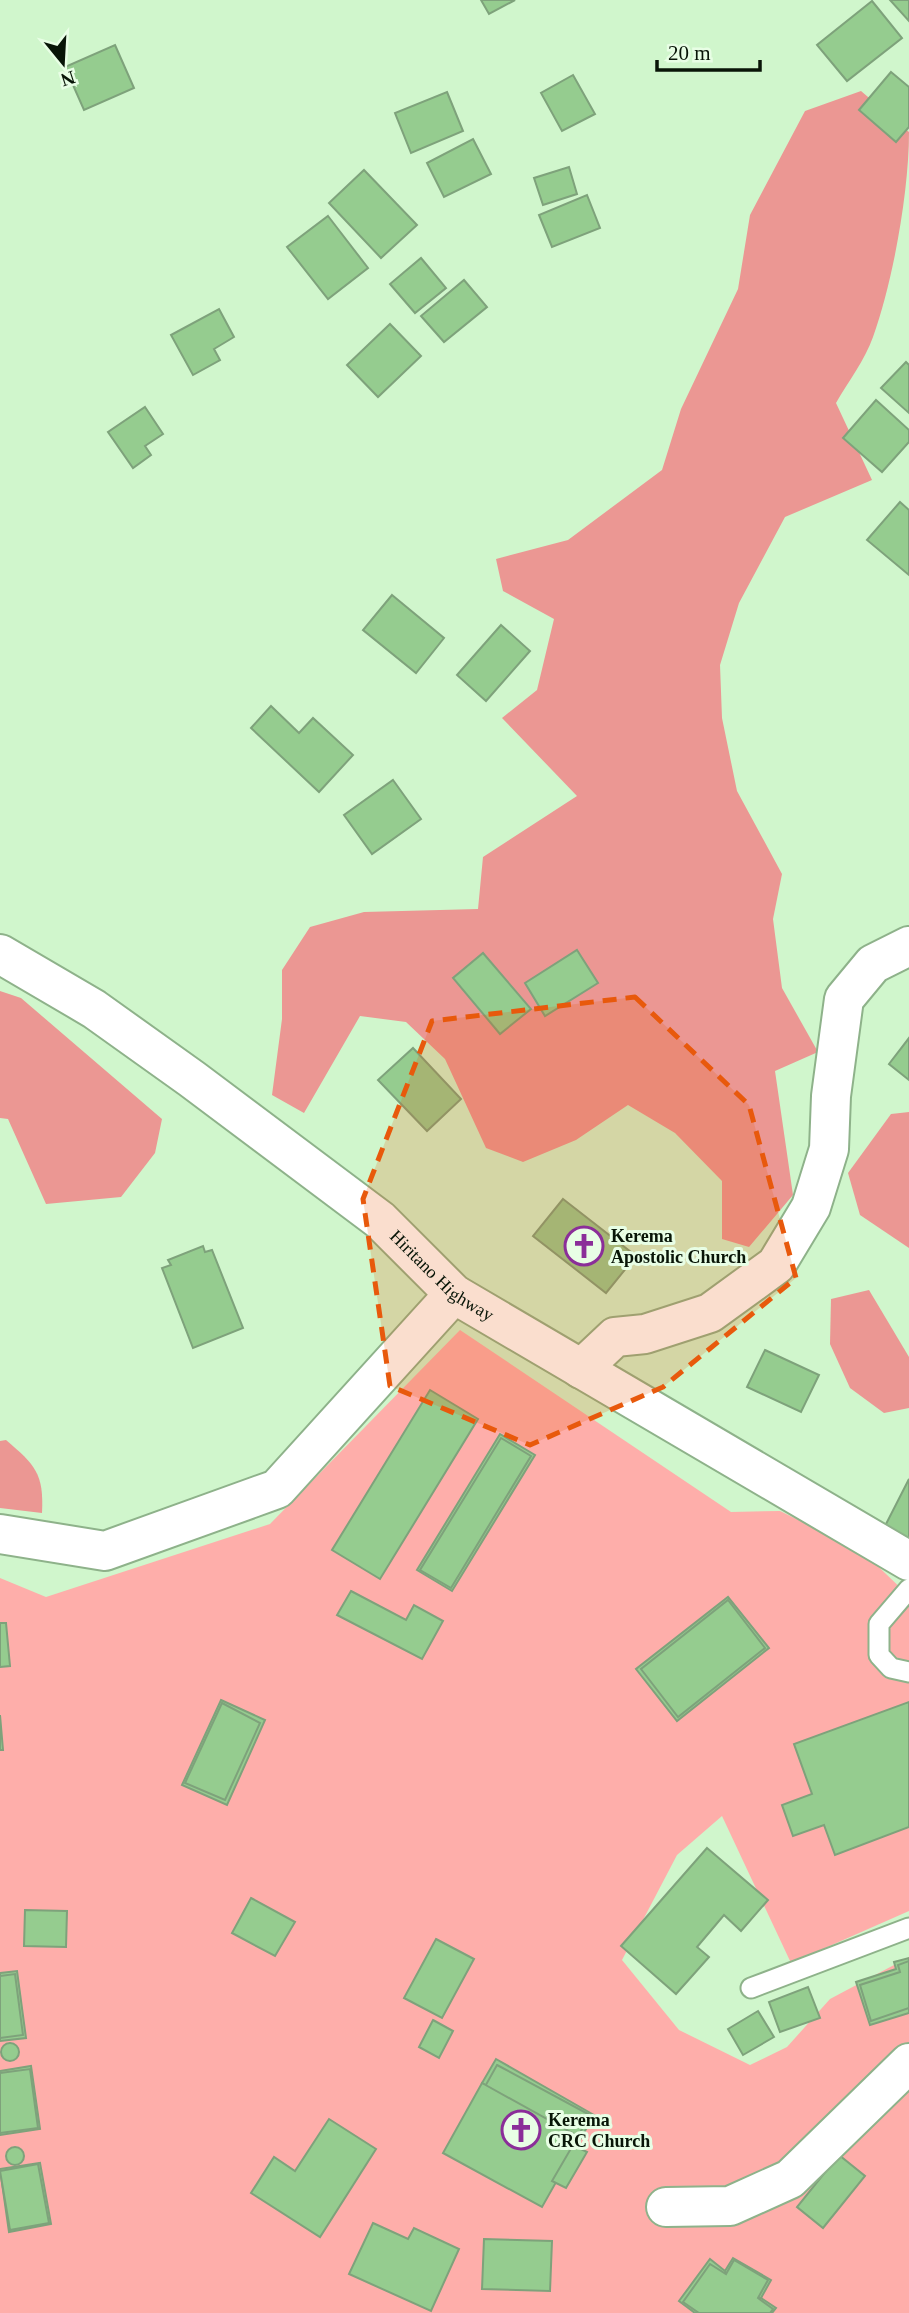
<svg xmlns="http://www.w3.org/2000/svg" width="909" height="2313" viewBox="0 0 909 2313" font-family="'Times New Roman',serif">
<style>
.green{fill:#feaeaa}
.forest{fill:#eb9793}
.building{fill:#95cc8f;stroke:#7ea27b;stroke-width:2}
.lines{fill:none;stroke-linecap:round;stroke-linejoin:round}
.lane-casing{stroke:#8eb28a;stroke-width:23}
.street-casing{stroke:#8eb28a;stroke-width:42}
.highway-casing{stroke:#8eb28a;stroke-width:42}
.lane{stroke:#fff;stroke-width:19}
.street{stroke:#fff;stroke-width:38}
.highway{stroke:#fff;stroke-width:38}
.marked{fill:#e8590c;fill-opacity:0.2;stroke:#e8590c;stroke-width:5;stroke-dasharray:14 9;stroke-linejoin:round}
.labels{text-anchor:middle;stroke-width:6;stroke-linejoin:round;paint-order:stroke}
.poi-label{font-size:18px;font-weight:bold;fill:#081507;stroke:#e8fee5;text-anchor:start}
.street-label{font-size:18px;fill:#081507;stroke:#e8fee5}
</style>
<rect width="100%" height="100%" fill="#d0f6cc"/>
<polygon class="green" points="460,1330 731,1512 780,1511 862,1551 909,1596 909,1911 791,1963 722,1816 677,1855 622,1960 679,2030 750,2065 787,2047 830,1999 909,1957 909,2313 0,2313 0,1578 46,1597 270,1524"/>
<g class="forest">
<path d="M861,91L909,132C909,192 893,281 873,337C865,360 848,382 836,403L872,480L785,517L739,603L720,665L722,718L737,791L782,874L773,919L782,988L818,1052L775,1071L793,1195L749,1247L722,1239V1181L675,1133L628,1105L576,1140L523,1162L486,1148L445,1059L406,1022L360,1016L304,1113L272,1095L282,1019V970L310,927L364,912L478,909L483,857L577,796L502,718L537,690L554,619L503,591L496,559L568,540L662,470L681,409L738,289L750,215L805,111Z"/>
<polygon points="0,991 21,998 162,1119 155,1153 121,1197 46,1204 8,1119 0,1118"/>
<polygon points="909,1112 909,1248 860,1215 848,1173 891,1114"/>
<polygon points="869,1290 909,1357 909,1408 884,1413 850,1388 830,1344 831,1299"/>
<path d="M6,1440C35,1465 44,1473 42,1513L0,1508V1441Z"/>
</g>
<g class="building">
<polygon points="481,0 515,0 489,14"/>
<polygon points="890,0 909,0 909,21"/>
<polygon points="872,1 902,38 847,81 817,45"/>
<polygon points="115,45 134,88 84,110 65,67"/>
<polygon points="891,72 909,87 909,127 896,142 859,110"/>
<polygon points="573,75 595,114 562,131 541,93"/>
<polygon points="447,92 463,131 411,153 395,113"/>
<polygon points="473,139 491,174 444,197 427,163"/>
<polygon points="569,167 577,194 543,205 534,178"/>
<polygon points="364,170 417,225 381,258 329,203"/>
<polygon points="587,195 600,228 552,247 539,215"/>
<polygon points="328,216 368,268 328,299 287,247"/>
<polygon points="421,258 446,288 415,313 390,284"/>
<polygon points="464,280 487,307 444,342 421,316"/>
<polygon points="219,309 234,337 214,349 220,360 193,375 171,335"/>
<polygon points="390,324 421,356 378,397 347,365"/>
<polygon points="906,362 909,365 909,413 881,388"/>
<polygon points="876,400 909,430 909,442 882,472 843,438"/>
<polygon points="145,407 163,434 145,446 151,455 133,468 108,432"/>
<polygon points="900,502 909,510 909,575 867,540"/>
<polygon points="392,595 444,638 416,673 363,630"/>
<polygon points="501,625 530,651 486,701 457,675"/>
<polygon points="271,706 299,733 313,718 353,755 319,792 251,728"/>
<polygon points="393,780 421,819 372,854 344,815"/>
<polygon points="577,950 598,983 545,1016 525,983"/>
<polygon points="483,953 531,1009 500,1034 453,978"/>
<polygon points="909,1038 909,1080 889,1064"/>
<polygon points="413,1048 461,1099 427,1131 378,1080"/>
<polygon points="563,1199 636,1256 606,1293 533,1236"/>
<polygon points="203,1246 205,1252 212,1250 243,1328 193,1348 162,1268 171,1265 168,1260"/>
<polygon points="765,1350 819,1375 801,1412 747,1387"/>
<polygon points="430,1390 478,1419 380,1579 332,1550"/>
<polygon points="500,1434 535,1455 452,1591 417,1570"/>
<polygon points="501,1438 531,1456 451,1588 420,1570"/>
<polygon points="909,1479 909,1541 884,1528"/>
<polygon points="351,1591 406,1620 414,1605 443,1621 422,1659 337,1615"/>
<polygon points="728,1597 769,1648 677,1721 636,1669"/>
<polygon points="728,1600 765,1648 678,1717 641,1669"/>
<polygon points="0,1623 6,1623 10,1666 0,1667"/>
<polygon points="221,1700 265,1720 227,1805 182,1785"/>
<polygon points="909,1702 909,1827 835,1855 824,1825 793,1836 782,1805 812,1794 794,1744"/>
<polygon points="222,1703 260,1723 225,1800 185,1783"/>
<polygon points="0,1715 3,1750 0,1750"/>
<polygon points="707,1848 768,1900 741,1931 724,1915 697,1947 709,1957 676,1994 621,1946"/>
<polygon points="251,1898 295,1922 275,1956 232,1933"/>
<polygon points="25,1910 67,1911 66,1947 24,1946"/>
<polygon points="436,1939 474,1959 442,2018 404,1998"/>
<polygon points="909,1958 909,2013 870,2025 856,1982 896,1969 894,1962"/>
<polygon points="909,1961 909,2008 871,2021 860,1985 900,1972 898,1965"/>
<polygon points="17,1971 26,2038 0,2041 0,1973"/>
<polygon points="15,1974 23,2035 0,2038 0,1976"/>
<polygon points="808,1987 820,2018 780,2032 769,2002"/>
<polygon points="758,2011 774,2037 743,2055 728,2029"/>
<polygon points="433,2020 453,2031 439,2058 419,2047"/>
<circle cx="10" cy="2052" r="9"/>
<polygon points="496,2059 594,2115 581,2138 482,2083"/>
<polygon points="497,2065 590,2115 542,2200 450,2149"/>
<polygon points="31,2066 40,2129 0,2135 0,2071"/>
<polygon points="30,2069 38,2128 0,2133 0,2073"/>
<polygon points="482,2083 581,2138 542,2207 443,2153"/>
<polygon points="329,2119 376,2149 320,2237 251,2193 274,2157 295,2171"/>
<polygon points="573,2145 587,2152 566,2188 552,2181"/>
<circle cx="15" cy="2156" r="9"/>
<polygon points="839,2155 865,2176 823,2228 797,2207"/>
<polygon points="40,2163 51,2224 9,2232 0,2169"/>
<polygon points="38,2164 49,2223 10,2230 0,2171"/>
<polygon points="373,2223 408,2239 414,2228 459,2249 431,2311 349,2274"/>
<polygon points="484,2239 552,2241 550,2291 482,2289"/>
<polygon points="733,2258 771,2280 761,2298 730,2302 725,2271"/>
<polygon points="710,2259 725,2271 730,2302 761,2298 776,2308 772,2313 695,2313 679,2301"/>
<polygon points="734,2260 768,2280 758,2298 773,2309 770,2313 699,2313 683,2302 710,2264 726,2274"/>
</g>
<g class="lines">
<defs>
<g id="lane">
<polyline points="909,1589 879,1624 879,1655 891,1668 909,1672"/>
<polyline points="751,1988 909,1928"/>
</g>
<g id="street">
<polyline points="581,1369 615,1337 645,1334 710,1313 776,1265 811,1207 829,1149 831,1096 844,999 873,964 909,946"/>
<polyline points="0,1534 105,1551 277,1489 454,1294"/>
<polyline points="666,2207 730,2206 790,2179 909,2063"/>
</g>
<g id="highway">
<path id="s1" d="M0,954L94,1009L192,1079L380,1220L454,1294L909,1561"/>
</g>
</defs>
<use href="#lane" class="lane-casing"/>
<use href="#street" class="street-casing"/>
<use href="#highway" class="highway-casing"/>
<use href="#lane" class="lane"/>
<use href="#street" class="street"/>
<use href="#highway" class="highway"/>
</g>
<path class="marked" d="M635,997L749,1105L796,1278L663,1387L530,1445L390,1386L363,1199L432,1021Z"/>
<defs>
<symbol id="church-ring" viewBox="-11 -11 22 22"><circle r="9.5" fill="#e8fee5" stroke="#8b2e99" stroke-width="1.5"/><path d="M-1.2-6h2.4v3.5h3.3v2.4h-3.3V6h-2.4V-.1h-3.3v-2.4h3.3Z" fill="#8b2e99"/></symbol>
</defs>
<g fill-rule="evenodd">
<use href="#church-ring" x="562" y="1224" width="44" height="44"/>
<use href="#church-ring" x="499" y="2108" width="44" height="44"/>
</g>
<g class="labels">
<g class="poi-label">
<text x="611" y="1242">Kerema<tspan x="611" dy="21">Apostolic Church</tspan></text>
<text x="548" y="2126">Kerema<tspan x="548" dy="21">CRC Church</tspan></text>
</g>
<g class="street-label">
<text dy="6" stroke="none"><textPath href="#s1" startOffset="548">Hiritano Highway</textPath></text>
</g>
</g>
<g transform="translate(63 63) rotate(162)" stroke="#e8fee5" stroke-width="5" paint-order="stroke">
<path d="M0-5L12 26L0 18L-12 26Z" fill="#081507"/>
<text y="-10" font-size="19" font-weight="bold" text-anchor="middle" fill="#081507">N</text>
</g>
<path d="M657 60v10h103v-10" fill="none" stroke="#081507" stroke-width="3.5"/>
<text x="668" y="60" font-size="21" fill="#081507" stroke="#e8fee5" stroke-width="5" paint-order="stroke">20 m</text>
</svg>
